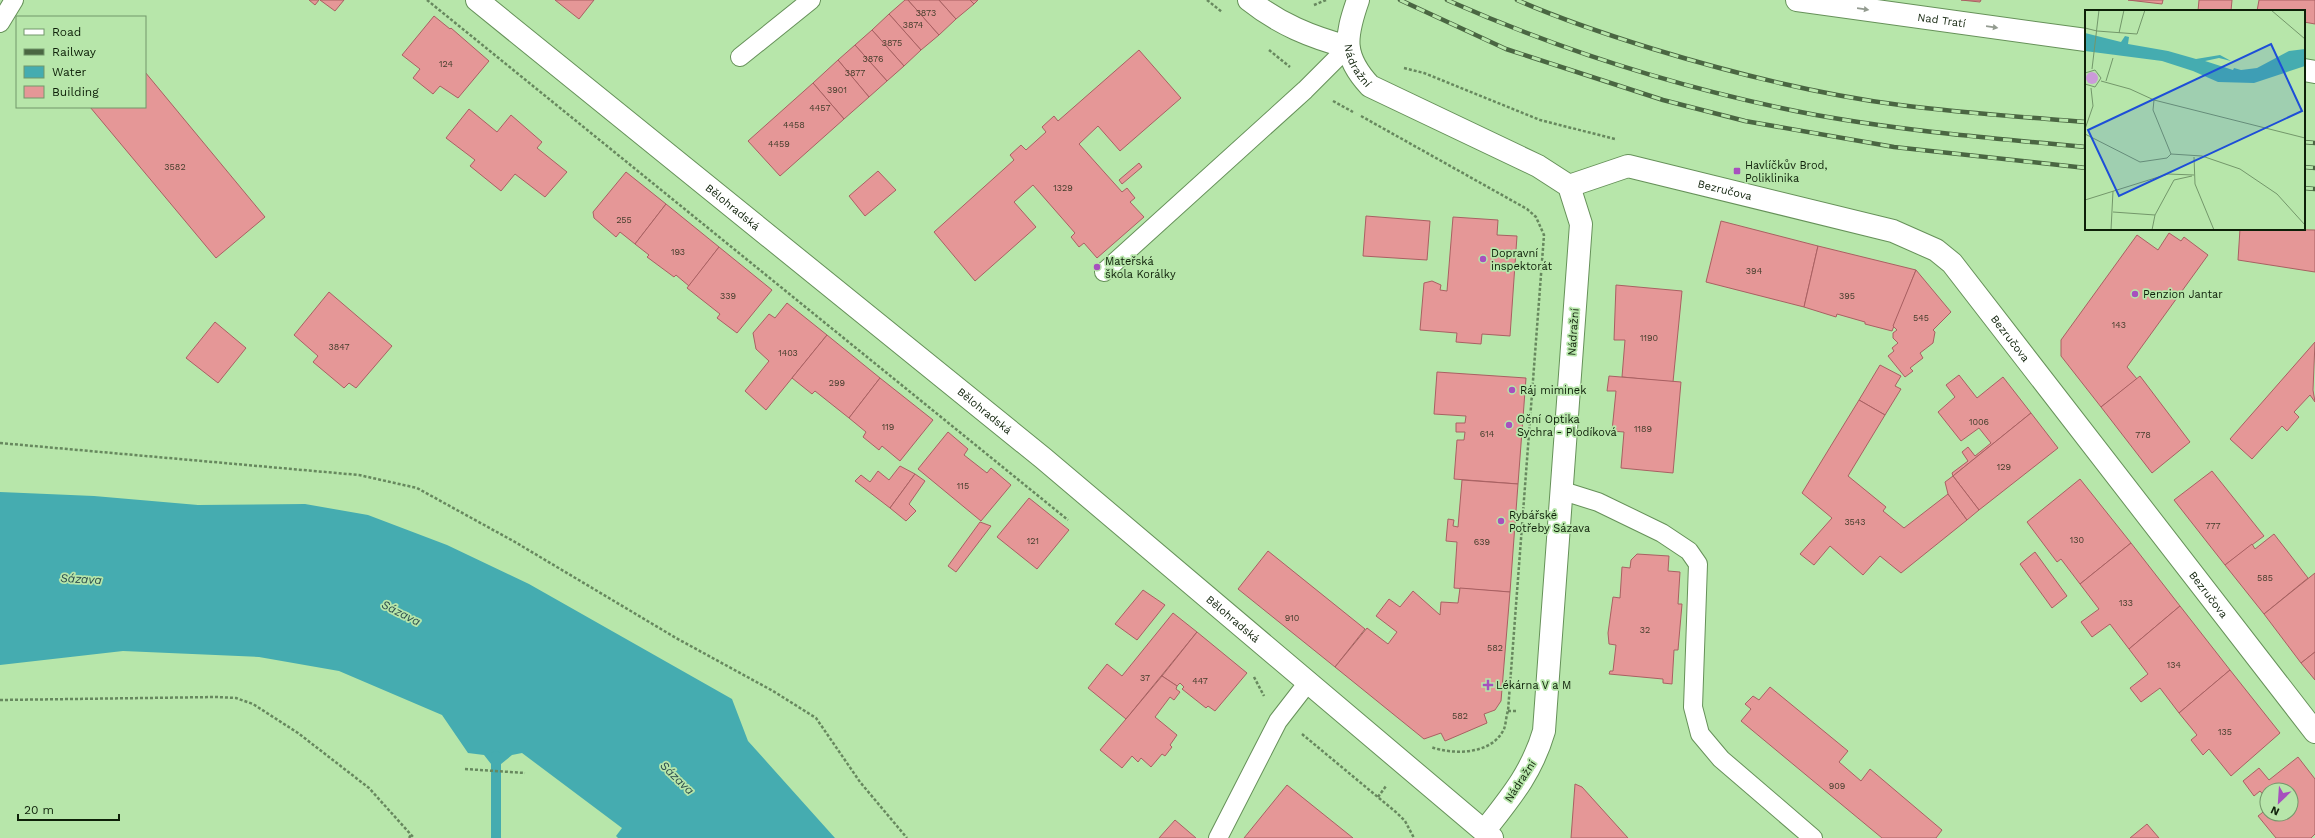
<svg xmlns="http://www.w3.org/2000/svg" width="2315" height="838" viewBox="0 0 2315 838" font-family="'Work Sans',sans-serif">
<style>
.water{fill:#45acb0}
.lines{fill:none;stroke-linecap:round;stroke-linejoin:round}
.stream{stroke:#45acb0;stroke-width:10}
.building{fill:#e59797;stroke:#a96062}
.service-casing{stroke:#669159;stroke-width:20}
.minor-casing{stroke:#669159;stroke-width:24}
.tertiary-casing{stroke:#669159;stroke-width:24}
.path{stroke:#67885e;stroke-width:2.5;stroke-dasharray:3 2;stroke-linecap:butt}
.service{stroke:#fff;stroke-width:18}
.minor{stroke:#fff;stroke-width:22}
.tertiary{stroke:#fff;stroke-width:22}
.rail-casing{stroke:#4a6642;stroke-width:4.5}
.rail{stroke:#b7e6aa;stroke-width:3;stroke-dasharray:9;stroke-linecap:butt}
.oneway{fill:#939b90}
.poi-dot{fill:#a750be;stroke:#b7e6aa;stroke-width:1.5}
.labels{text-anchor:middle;stroke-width:3.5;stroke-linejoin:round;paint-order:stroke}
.number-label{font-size:9px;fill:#443e2c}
.street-label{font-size:11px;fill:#0e2009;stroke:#b7e6aa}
.poi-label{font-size:11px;fill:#0e2009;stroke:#b7e6aa;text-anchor:start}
.water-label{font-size:12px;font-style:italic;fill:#2c4c4d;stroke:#b7e6aa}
.inset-road{fill:none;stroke:#73976a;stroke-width:1}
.view{fill:#1d4ed8;fill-opacity:0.15;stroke:#1d4ed8;stroke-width:2}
.inset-edge{fill:none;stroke:#0e2009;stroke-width:2}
</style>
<rect width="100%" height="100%" fill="#b7e6aa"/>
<polygon class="water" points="0,492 94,496 198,505 305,504 368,515 447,545 529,584 732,699 748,741 835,838 618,838 616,836 622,828 522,753 512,755 495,769 484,755 468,753 442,715 339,671 259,657 123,651 0,665"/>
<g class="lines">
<polyline class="stream" points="496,838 496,756"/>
</g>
<g class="building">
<polygon points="309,0 319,0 315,5"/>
<polygon points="320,0 344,0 335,11"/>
<polygon points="555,0 594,0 579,19"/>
<polygon points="905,0 908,0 939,35 921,50 889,14"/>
<polygon points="908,0 939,0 956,19 939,35"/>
<polygon points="939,0 970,0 974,4 956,19"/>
<polygon points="970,0 978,0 974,4"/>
<polygon points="1961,0 1981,0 1980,2"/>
<polygon points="2128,0 2163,0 2162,4"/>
<polygon points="2199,0 2232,0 2231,11 2198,11"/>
<polygon points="2259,0 2315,0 2315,24 2304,22 2304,11 2257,11"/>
<polygon points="889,14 921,50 904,66 872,30"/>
<polygon points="434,16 450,29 451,28 489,61 458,98 440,86 433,94 413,78 420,69 402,55"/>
<polygon points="872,30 904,66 887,81 855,45"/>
<polygon points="855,45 887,81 869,97 838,60"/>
<polygon points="1139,50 1181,98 1120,151 1098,126 1079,144 1122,192 1127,188 1135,198 1130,202 1144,217 1097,258 1084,243 1079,247 1071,237 1075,233 1033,185 1014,202 1036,227 975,281 934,232 1014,160 1010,155 1021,145 1026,150 1046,132 1042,127 1054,116 1058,121"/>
<polygon points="838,60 869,97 844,119 813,83"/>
<polygon points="145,72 265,217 216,258 90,107 145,107"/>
<polygon points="813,83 844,119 780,176 748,141"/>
<polygon points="469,109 497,132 511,115 542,142 537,148 567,172 545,197 515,174 501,191 470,166 475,160 446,138"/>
<polygon points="1139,163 1142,167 1122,184 1119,180"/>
<polygon points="878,171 896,190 865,216 849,196"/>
<polygon points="626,172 666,204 635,244 620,232 616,237 594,218 593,212"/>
<polygon points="666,204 719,247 689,286 676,275 674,277 647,257 649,255 635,244"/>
<polygon points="1366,216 1430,221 1427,260 1363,256"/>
<polygon points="1453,217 1498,220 1497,235 1517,236 1510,336 1482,334 1481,344 1456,342 1457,333 1420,330 1424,283 1432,281 1441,285 1440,290 1447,291"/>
<polygon points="1721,221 1818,246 1804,307 1706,282"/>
<polygon points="2240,229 2315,230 2315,272 2238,260"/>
<polygon points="2169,233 2181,241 2184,237 2208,255 2127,367 2137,379 2101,407 2061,356 2061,340 2137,235 2158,250"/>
<polygon points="1818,246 1916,270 1892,331 1865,324 1865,322 1837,314 1836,317 1804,307"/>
<polygon points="719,247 772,290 737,333 717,318 720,314 687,288"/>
<polygon points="1916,270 1951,312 1933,330 1935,332 1933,343 1920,353 1923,358 1910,368 1913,371 1905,377 1888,356 1894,351 1892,348 1898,343 1893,338 1893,333 1897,330 1893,326"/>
<polygon points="1616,285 1682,291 1673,382 1622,377 1625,340 1614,340"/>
<polygon points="329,292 392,346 356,388 349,383 344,388 313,362 318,356 294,335"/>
<polygon points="787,303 827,335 766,410 745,391 769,361 756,349 753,333 769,314 775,318"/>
<polygon points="215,322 246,348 218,383 186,358"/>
<polygon points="827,335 880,378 849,418 815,391 812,394 792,378"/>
<polygon points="2315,342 2313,390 2315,402 2310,395 2294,412 2299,417 2287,431 2282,426 2252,459 2230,439"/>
<polygon points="1880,365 1901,376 1895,386 1901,389 1885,415 1859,400"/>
<polygon points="1437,372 1526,378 1518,484 1454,479 1457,440 1464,440 1465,432 1456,432 1456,423 1465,423 1466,416 1434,414"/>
<polygon points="1959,375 1977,398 2003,377 2031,413 1953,476 1952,473 1968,461 1962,452 1968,447 1975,456 1991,443 1979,428 1961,441 1938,412 1955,397 1946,385"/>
<polygon points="1609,376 1681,382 1673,473 1621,468 1624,432 1612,431 1616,391 1607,391"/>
<polygon points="2140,376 2190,442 2152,473 2101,407"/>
<polygon points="880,378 933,420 900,461 882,446 879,450 863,437 866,432 849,418"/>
<polygon points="1859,400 1885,415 1848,476 1886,507 1883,511 1904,528 1948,494 1967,520 1901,573 1880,556 1863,575 1830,546 1814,565 1800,554 1832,518 1802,493"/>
<polygon points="2031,413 2058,448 1979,510 1953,476"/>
<polygon points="948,432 968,449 964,455 987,473 991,468 1011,485 981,521 918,469"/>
<polygon points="900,466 915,474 890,508 855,481 861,475 870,482 878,471 889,480"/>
<polygon points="2212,471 2264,536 2225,565 2174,500"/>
<polygon points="915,474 925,481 909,504 916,511 906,521 890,508"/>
<polygon points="1953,476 1979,510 1967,520 1948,494 1945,482"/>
<polygon points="2080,479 2131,543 2080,584 2061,559 2057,562 2027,522"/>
<polygon points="1462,480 1518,484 1510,592 1454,588 1457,542 1446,541 1448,519 1454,520 1453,526 1458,527"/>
<polygon points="1029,498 1069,530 1037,569 997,537"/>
<polygon points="980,522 991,526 956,572 948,566"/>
<polygon points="2274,534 2308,578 2264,614 2225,565 2252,544 2255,549"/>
<polygon points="2131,543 2180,606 2129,649 2110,624 2092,637 2081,622 2099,609 2080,584"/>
<polygon points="1268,551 1365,629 1335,667 1238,589"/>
<polygon points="2035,552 2067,596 2052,608 2020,564"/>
<polygon points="1637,554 1669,556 1668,571 1680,572 1678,604 1682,604 1678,650 1674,650 1672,684 1663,683 1663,679 1609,674 1610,671 1613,671 1616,645 1609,644 1608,633 1613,597 1620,598 1622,567 1630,568 1631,560"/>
<polygon points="2315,573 2315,652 2301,663 2264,614"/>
<polygon points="1460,588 1510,592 1501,701 1495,710 1484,714 1487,723 1445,741 1441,733 1424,739 1335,667 1367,628 1388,644 1397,632 1376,616 1389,599 1400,607 1413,591 1440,615 1441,602 1458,603"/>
<polygon points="1143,590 1165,605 1137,640 1115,624"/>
<polygon points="2180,606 2230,670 2179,713 2160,688 2141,702 2130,688 2148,674 2129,649"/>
<polygon points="1173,613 1197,632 1126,719 1088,688 1107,664 1122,676"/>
<polygon points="1197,632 1247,673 1215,711 1208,706 1206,708 1182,689 1184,687 1180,683 1177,686 1162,676"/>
<polygon points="2315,652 2315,680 2301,663"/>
<polygon points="2230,670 2280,733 2231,776 2209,749 2203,755 2191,740 2197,735 2179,713"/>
<polygon points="1162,676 1177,686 1176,689 1180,692 1174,700 1170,697 1155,717 1177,735 1170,745 1172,747 1165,756 1162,754 1151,767 1141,758 1138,762 1132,756 1122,768 1100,750"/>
<polygon points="1770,687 1848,751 1839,762 1861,781 1870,769 1942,830 1936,838 1882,838 1741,721 1751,709 1745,704 1753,696 1759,700"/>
<polygon points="2298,757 2315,779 2315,834 2311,838 2276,838 2258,816 2267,809 2267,814 2291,814 2291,790 2267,790 2267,799 2260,791 2254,796 2243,781 2259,768 2269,780"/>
<polygon points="1575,784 1582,787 1628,838 1571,838"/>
<polygon points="1287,785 1353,838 1244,838"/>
<polygon points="1175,820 1196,838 1159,838"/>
<polygon points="2147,824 2159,838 2130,838"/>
</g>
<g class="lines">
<defs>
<g id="service">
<polyline points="0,23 14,0"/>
<polyline points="740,57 811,0"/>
<polyline points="1104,272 1305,90 1348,47"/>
<polyline points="1563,491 1598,502 1662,533 1689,551 1698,564 1693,707 1700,734 1721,759 1813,838"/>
<polyline points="1218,838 1278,721 1309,681"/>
</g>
<g id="minor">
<path d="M1249,0C1279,24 1311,37 1348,47"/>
<path id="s1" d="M1797,0L2086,40"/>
<polyline points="2304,70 2315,72"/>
<path id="s2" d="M1569,186L1628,166L1893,231L1936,250L1952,263L2315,732"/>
</g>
<g id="tertiary">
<path id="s3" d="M477,0L1043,458L1492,838"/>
<path id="s4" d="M1358,0C1345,37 1342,56 1370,86L1538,166L1569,186L1581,224L1544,731C1532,772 1511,797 1485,830"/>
</g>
</defs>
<use href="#service" class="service-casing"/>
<use href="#minor" class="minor-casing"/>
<use href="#tertiary" class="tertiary-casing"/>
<g class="path">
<polyline points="427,0 1068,520"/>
<polyline points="1207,0 1222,12"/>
<polyline points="1314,5 1326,0"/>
<polyline points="1269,50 1290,67"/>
<polyline points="1404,68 1424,73 1540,120 1615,139"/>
<polyline points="1333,101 1353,112"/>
<path d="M1361,116L1527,209L1536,217L1544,235L1508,711C1506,716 1506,724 1504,729C1492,755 1453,755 1431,747"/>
<polyline points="0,443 359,475 417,488 515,542 676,638 773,691 816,718 860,782 907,838"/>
<polyline points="1254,677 1264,696"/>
<polyline points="0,700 217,697 236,698 253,704 298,733 369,788 414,838"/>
<polyline points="1508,711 1518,711"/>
<polyline points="1302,734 1397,813 1405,821 1414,838"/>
<polyline points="465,769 525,773"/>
<polyline points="1378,797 1386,786"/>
<polyline points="409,838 411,835"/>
</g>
<use href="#service" class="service"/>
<use href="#minor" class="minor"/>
<use href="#tertiary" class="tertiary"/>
<defs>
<g id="rail">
<polyline points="1400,0 1506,49 1663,100 1745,121 1894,147 2086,168"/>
<path d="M1447,0C1564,52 1690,91 1816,115C1905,131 1996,139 2086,147"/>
<path d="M1517,0C1560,19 1605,34 1650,48C1732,73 1815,94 1900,105C1961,113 2024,117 2086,122"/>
<polyline points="2304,142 2315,143"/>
<polyline points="2304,167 2315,168"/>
<polyline points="2304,188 2315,189"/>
</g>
</defs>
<use href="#rail" class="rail-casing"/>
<use href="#rail" class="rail"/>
</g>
<defs><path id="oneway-solid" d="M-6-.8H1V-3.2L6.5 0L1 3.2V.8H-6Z"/></defs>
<g class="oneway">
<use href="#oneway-solid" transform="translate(1863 9) rotate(8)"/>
<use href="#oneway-solid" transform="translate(1992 27) rotate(8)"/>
</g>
<g class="poi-dot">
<rect x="1733" y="167" width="8" height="8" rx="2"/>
<circle cx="1483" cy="259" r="4"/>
<circle cx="1097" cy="267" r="4"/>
<circle cx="2135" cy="294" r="4"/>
<circle cx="1512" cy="390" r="4"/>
<circle cx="1509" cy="425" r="4"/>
<circle cx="1501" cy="521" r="4"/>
<path d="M1486 679h4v4h4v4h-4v4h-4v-4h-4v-4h4z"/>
</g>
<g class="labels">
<g class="number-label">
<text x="926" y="16">3873</text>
<text x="913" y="28">3874</text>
<text x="892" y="46">3875</text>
<text x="873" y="62">3876</text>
<text x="446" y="67">124</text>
<text x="855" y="76">3877</text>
<text x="837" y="93">3901</text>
<text x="820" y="111">4457</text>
<text x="794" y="128">4458</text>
<text x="779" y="147">4459</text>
<text x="175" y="170">3582</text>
<text x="1063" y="191">1329</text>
<text x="624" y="223">255</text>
<text x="678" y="255">193</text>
<text x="1754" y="274">394</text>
<text x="728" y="299">339</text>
<text x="1847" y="299">395</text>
<text x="1921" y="321">545</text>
<text x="2119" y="328">143</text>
<text x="1649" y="341">1190</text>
<text x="339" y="350">3847</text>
<text x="788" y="356">1403</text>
<text x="837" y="386">299</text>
<text x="1979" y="425">1006</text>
<text x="888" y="430">119</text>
<text x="1643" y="432">1189</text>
<text x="1487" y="437">614</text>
<text x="2143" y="438">778</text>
<text x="2004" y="470">129</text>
<text x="963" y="489">115</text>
<text x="1855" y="525">3543</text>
<text x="2213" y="529">777</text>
<text x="2077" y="543">130</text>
<text x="1033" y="544">121</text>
<text x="1482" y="545">639</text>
<text x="2265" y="581">585</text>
<text x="2126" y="606">133</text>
<text x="1292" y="621">910</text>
<text x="1645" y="633">32</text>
<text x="1495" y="651">582</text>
<text x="2174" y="668">134</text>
<text x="1145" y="681">37</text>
<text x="1200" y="684">447</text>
<text x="1460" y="719">582</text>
<text x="2225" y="735">135</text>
<text x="1837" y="789">909</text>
</g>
<g class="street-label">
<text dy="4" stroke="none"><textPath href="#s1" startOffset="146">Nad Tratí</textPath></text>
<text dy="4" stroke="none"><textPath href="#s4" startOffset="69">Nádražní</textPath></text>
<text dy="4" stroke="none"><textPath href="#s2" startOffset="162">Bezručova</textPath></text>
<text dy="4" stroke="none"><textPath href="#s3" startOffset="329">Bělohradská</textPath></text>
<text transform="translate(1573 332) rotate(-86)" y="4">Nádražní</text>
<text dy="4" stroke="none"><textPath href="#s2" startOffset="498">Bezručova</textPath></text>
<text dy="4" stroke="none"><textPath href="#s3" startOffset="653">Bělohradská</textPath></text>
<text dy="4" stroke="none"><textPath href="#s2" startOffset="822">Bezručova</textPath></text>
<text dy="4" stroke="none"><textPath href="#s3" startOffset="977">Bělohradská</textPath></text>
<text transform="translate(1520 781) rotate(-57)" y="4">Nádražní</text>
</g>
<g class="poi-label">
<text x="1745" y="169">Havlíčkův Brod,<tspan x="1745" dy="13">Poliklinika</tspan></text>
<text x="1491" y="257">Dopravní<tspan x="1491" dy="13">inspektorát</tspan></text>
<text x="1105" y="265">Mateřská<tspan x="1105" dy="13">škola Korálky</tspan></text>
<text x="2143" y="298">Penzion Jantar</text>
<text x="1520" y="394">Ráj miminek</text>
<text x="1517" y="423">Oční Optika<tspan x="1517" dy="13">Sychra - Plodíková</tspan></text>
<text x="1509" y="519">Rybářské<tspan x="1509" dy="13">Potřeby Sázava</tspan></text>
<text x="1496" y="689">Lékárna V a M</text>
</g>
<g class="water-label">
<text transform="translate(81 579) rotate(3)" y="4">Sázava</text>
<text transform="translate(401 613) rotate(27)" y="4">Sázava</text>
<text transform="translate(677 778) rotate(44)" y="4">Sázava</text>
</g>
</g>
<g transform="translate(2085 10)">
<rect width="220" height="220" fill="#b7e6aa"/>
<path d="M1 68a6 6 0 1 1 12 0a6 6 0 1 1-12 0Z" fill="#cb9ad9"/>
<path d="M0,23L36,32L40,26L44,27L43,34L83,41L111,49L135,45L146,51L134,48L120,51L148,60L149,58L156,60L172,58L204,41L220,39V56L169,73L133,72L108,61L77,51L0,41Z" fill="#45acb0"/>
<path class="inset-road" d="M186,0L220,29M0,18L12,21M12,21L52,24L60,0M34,23L39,0M7,59L14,0M0,63L10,60L16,68L10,77L0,74M16,71L45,79L69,90L220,128M21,71L28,48M69,90L68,100L86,144L117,146L155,159L192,184L220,215M0,119L8,96L6,78M0,124L55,152L82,148L86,144M109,147L110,174L129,220M0,190L83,164L109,165M28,202L70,205M26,220L28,181M67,220L70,205L89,170L107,166"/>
<path class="view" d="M186,34L217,101L34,186L3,120Z"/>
<rect width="220" height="220" class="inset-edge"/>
</g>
<rect x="16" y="16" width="130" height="92" fill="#b7e6aa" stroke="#73976a"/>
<rect x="24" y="29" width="20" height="6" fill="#ffffff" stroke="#73976a"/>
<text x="52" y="36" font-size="12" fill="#0e2009">Road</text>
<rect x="24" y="49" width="20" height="6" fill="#4a6642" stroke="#73976a"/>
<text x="52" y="56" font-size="12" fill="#0e2009">Railway</text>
<rect x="24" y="66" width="20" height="12" fill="#45acb0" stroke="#73976a"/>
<text x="52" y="76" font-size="12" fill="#0e2009">Water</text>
<rect x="24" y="86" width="20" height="12" fill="#e59797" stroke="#73976a"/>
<text x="52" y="96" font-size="12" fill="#0e2009">Building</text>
<g transform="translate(2279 802) rotate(205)"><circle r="19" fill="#b7e6aa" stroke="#73976a"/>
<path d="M0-3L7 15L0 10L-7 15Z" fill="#a750be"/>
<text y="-6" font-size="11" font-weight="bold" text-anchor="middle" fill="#0e2009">N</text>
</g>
<path d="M18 814v6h101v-6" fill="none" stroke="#0e2009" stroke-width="2"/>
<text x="24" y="814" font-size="12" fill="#0e2009" stroke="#b7e6aa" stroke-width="3" paint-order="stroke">20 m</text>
</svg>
